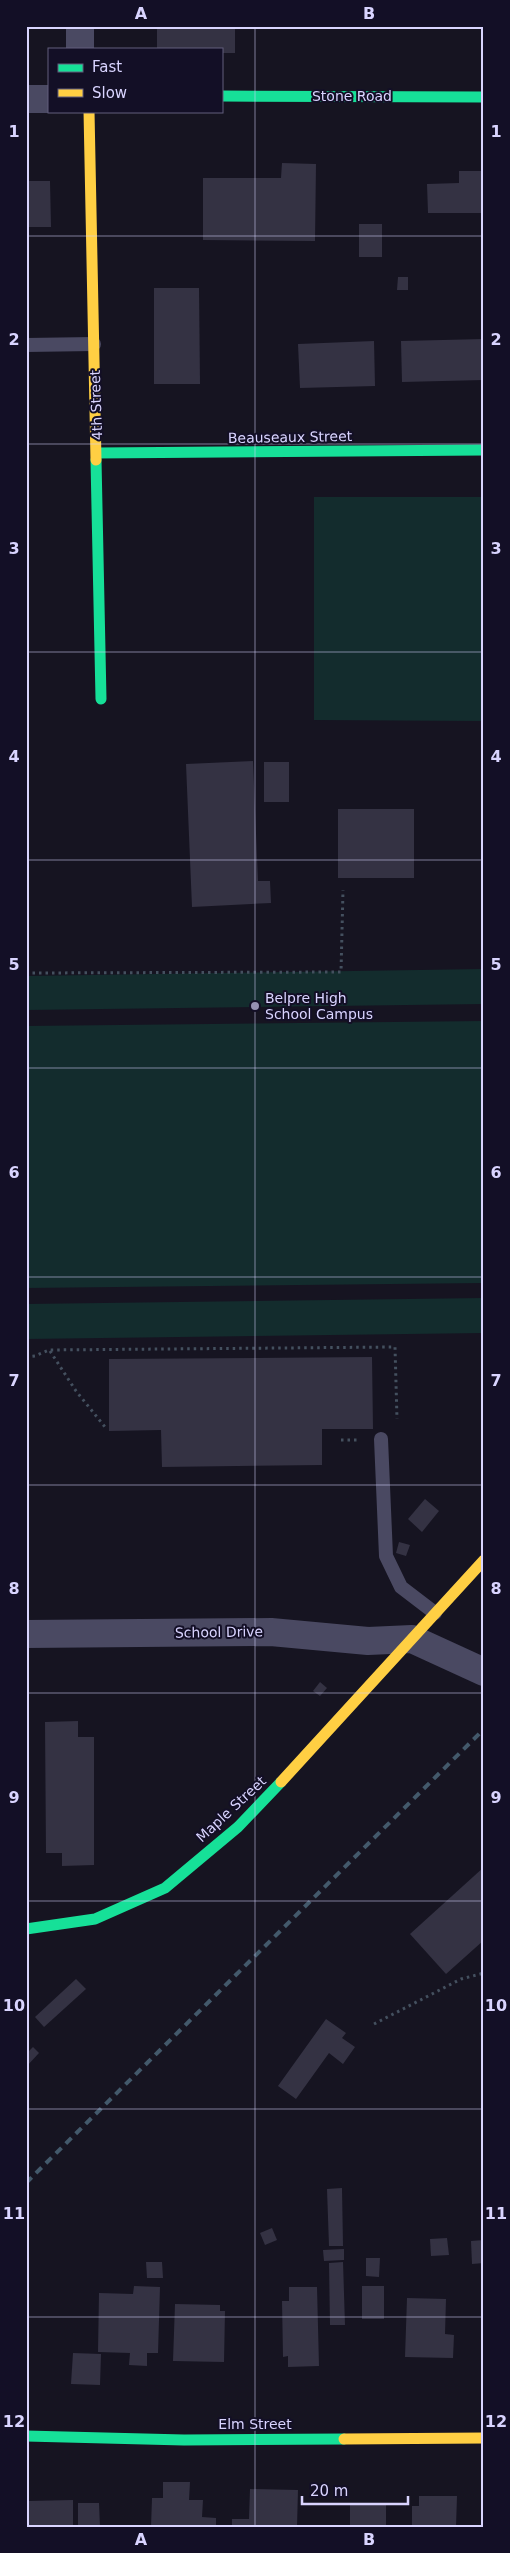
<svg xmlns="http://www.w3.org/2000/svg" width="510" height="2553" viewBox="0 0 510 2553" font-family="'DejaVu Sans',sans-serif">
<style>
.green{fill:#132c2d}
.building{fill:#343243}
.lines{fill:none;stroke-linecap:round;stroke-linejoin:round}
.path{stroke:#44505f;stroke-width:3;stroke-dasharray:2.5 4;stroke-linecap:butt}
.lane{stroke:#4a4962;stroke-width:14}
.street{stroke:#4a4962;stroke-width:28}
.fast{stroke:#16e098;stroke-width:11}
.slow{stroke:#ffcf43;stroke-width:11}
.rail{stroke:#43596b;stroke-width:4;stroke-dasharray:8 6;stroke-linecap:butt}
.grid{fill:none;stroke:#d9d4ff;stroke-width:1;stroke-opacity:0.55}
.poi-dot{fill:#9591b1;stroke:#130f26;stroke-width:2}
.labels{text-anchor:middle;stroke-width:4;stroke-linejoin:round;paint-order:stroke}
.street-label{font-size:14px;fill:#d9d4ff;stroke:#130f26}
.poi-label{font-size:14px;fill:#d9d4ff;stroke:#130f26;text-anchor:start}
.neatline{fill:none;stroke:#d9d4ff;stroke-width:2}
.grid-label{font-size:16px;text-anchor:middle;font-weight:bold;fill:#d9d4ff}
</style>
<rect width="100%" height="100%" fill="#161421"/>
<g class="green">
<polygon points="314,497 484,497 484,721 314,720"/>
<polygon points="484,969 484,1004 26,1010 26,976"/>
<polygon points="484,1021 484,1283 26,1288 26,1026"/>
<polygon points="484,1298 484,1333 26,1339 26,1304"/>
</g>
<g class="building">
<polygon points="157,26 235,26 235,53 221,53 221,49 157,49"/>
<polygon points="282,163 316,164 315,241 203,240 203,178 281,178"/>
<polygon points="459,171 484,171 484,213 428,213 427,184 459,183"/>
<polygon points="26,181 50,181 51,227 26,227"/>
<rect x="359" y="224" width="23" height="33"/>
<polygon points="398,277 408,277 408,290 397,290"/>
<polygon points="154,288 199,288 200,384 154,384"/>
<polygon points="484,339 484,380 402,382 401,341"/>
<polygon points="374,341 375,386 300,388 298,344"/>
<polygon points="253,761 258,881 270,881 271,903 192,907 186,764"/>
<rect x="264" y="762" width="25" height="40"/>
<rect x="338" y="809" width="76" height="69"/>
<polygon points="372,1357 373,1429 322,1429 322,1465 162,1467 161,1430 109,1431 109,1359"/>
<polygon points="425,1499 439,1511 422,1532 408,1519"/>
<polygon points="399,1542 410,1545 406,1556 396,1553"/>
<polygon points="320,1682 327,1688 320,1696 313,1691"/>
<polygon points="78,1721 78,1737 94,1737 94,1865 62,1866 62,1853 46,1853 45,1722"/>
<polygon points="484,1867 484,1940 446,1974 410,1934"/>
<polygon points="76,1979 86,1989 44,2027 35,2017"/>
<polygon points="326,2019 346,2033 342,2038 355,2047 343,2064 329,2053 296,2099 278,2086"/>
<polygon points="33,2047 39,2053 26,2067 26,2054"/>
<polygon points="342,2188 343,2246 329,2246 327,2189"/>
<polygon points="272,2228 277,2240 265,2245 260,2233"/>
<polygon points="447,2238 449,2255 431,2256 430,2239"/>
<polygon points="484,2240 484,2263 472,2264 471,2241"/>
<polygon points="344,2249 344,2260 324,2261 323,2250"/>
<polygon points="366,2258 380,2258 379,2277 366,2276"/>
<polygon points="146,2262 162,2262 163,2278 147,2278"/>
<polygon points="343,2262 345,2325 330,2325 329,2263"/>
<polygon points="134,2286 160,2287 158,2353 147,2353 147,2366 129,2365 130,2353 98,2352 99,2293 133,2294"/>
<rect x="362" y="2286" width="22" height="33"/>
<polygon points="289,2287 317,2287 319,2366 288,2367 288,2356 283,2357 282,2301 289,2301"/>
<polygon points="407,2298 446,2299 445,2334 454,2335 453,2358 405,2357"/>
<polygon points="175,2304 220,2305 220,2311 225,2311 224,2362 173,2361"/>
<polygon points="73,2353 101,2354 100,2385 71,2384"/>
<polygon points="163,2482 190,2482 189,2500 203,2500 202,2517 216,2518 216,2527 151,2527 152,2498 163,2498"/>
<polygon points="250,2489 298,2490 297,2527 232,2527 232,2519 249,2519"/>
<polygon points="419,2496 457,2496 456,2527 412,2527 412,2506 419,2506"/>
<polygon points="73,2500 73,2527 27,2527 27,2501"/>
<polygon points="78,2503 99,2503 100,2527 78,2527"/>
<rect x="350" y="2505" width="36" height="22"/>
</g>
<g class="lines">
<g class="path">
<polyline points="26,973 341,972 343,890"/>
<polyline points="50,1351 76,1391 105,1427"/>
<polyline points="26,1357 35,1356 49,1350 395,1347 397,1419"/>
<polyline points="341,1440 357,1440"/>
<polyline points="374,2024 461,1979 484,1973"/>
</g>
<g class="lane">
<polyline points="26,345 94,344"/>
<polyline points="381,1439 386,1556 401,1587 435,1613"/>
</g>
<g class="street">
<polyline points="80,26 80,49"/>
<polyline points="26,99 49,99"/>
<polyline points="26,1634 271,1632 368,1641 412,1639 484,1672"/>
</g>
<g class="fast">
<polyline points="221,96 484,97"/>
<polyline points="97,453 484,450"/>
<polyline points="96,460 101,699"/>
<polyline points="26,1929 95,1919 165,1888 238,1827 281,1782"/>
<polyline points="26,2436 184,2440 344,2439"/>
</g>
<g class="slow">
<polyline points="89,111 96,460"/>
<polyline points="281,1782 484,1560"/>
<polyline points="344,2439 484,2438"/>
</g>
<polyline class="rail" points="26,2183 484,1729"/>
</g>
<path class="grid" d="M255,26V2527M26,236H484M26,444H484M26,652H484M26,860H484M26,1068H484M26,1277H484M26,1485H484M26,1693H484M26,1901H484M26,2109H484M26,2317H484"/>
<circle class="poi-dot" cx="255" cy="1006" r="5"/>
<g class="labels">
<g class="street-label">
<text x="352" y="101">Stone Road</text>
<text transform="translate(96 405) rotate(-92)" y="5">4th Street</text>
<text transform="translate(290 437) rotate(-1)" y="5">Beauseaux Street</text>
<text transform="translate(219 1632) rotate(-1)" y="5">School Drive</text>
<text transform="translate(231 1809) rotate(-43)" y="5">Maple Street</text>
<text x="255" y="2429">Elm Street</text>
</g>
<g class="poi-label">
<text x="265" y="1003">Belpre High<tspan x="265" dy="16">School Campus</tspan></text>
</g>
</g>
<rect width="510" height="2553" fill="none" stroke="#130f26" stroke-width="55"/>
<rect x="48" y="48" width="175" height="65" fill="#130f26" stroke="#625e7d"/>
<rect x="58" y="64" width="25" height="8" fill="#16e098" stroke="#625e7d"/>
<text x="92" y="72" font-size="15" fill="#d9d4ff">Fast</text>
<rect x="58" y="89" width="25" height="8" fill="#ffcf43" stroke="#625e7d"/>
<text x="92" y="98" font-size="15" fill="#d9d4ff">Slow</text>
<path d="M302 2496v8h106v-8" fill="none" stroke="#d9d4ff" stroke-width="2.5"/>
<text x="310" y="2496" font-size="15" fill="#d9d4ff" stroke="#130f26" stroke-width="4" paint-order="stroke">20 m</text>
<rect x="28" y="28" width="454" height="2498" class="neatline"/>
<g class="grid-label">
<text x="141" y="19">A</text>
<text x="369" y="19">B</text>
<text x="14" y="137">1</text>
<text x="496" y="137">1</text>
<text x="14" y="345">2</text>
<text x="496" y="345">2</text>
<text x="14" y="554">3</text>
<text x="496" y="554">3</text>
<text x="14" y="762">4</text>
<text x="496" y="762">4</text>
<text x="14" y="970">5</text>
<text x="496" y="970">5</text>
<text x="14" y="1178">6</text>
<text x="496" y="1178">6</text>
<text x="14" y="1386">7</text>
<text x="496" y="1386">7</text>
<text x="14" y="1594">8</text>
<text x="496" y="1594">8</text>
<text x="14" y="1803">9</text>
<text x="496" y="1803">9</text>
<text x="14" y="2011">10</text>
<text x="496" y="2011">10</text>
<text x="14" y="2219">11</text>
<text x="496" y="2219">11</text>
<text x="14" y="2427">12</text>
<text x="496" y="2427">12</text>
<text x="141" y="2545">A</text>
<text x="369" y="2545">B</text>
</g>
</svg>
